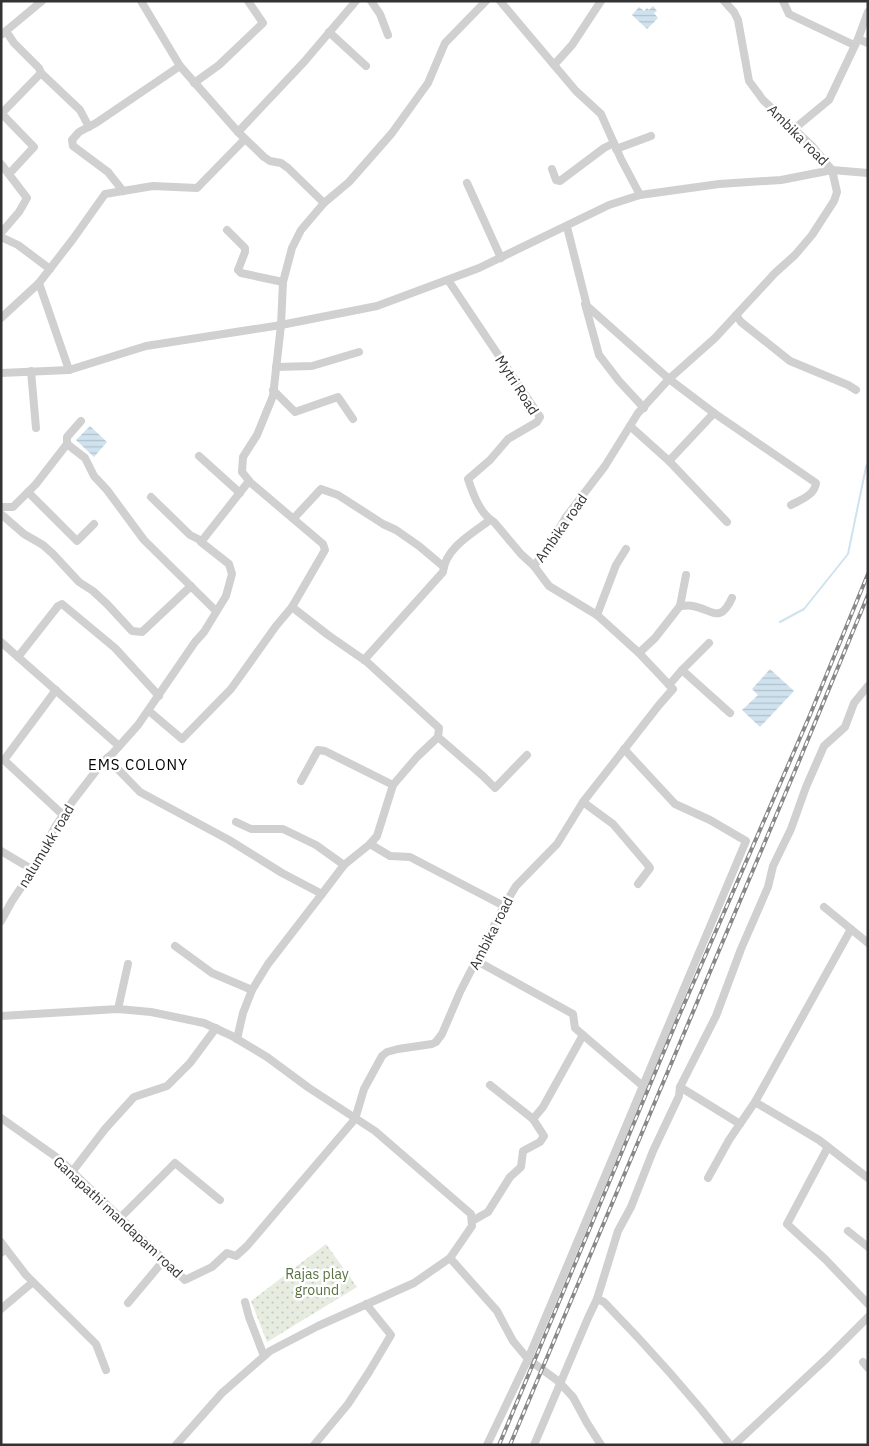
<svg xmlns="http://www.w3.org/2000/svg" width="869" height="1446" viewBox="0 0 869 1446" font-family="'IBM Plex Sans',sans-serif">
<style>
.park{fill:url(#park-dots)}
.water{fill:url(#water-rules)}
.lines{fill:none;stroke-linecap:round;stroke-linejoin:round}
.stream{stroke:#cfe2ee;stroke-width:2}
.minor{stroke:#d0d0d0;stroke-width:8}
.rail-casing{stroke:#888;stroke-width:4}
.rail{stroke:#fff;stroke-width:2;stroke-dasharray:5.5;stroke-linecap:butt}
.labels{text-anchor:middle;stroke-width:5;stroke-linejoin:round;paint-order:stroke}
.street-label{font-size:14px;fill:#333;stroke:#fff}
.park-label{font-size:14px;fill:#56703f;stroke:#fff}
.neighbourhood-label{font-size:15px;letter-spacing:1px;fill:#000;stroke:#fff}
</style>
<defs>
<pattern id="park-dots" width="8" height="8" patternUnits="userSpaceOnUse" patternTransform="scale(1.25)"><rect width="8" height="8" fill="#e6ecdf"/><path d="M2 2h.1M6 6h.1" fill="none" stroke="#c6cbc0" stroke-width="1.8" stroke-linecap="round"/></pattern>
<pattern id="water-rules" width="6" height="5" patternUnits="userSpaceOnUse" patternTransform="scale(1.25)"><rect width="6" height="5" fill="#cfe2ee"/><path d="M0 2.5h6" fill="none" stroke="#b2c2cd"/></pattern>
</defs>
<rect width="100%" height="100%" fill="#fff"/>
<polygon class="park" points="326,1244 357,1287 267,1342 251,1301"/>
<g class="water">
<polygon points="653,6 657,11 654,13 658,18 647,29 632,15 639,7 644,11 647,8 649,10"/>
<polygon points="90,426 107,442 94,457 76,440"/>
<polygon points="770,669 794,691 760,727 742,710 758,695 752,689"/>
</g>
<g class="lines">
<polyline class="stream" points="780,622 804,609 848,554 866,467 868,463"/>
<g class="minor">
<polyline points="141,1 180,66 238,132 264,157 270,161 281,163 288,168 324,203"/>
<polyline points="371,1 380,14 388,35"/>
<polyline points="500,1 576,91 601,114 621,159 640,195"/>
<polyline points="783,1 789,14 854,45"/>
<polyline points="329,32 366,66"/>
<polyline points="1,35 42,1"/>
<polyline points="858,39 868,43"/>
<polyline points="554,65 572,45 601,1"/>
<polyline points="41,73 80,110 89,127"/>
<polyline points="194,83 219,65 263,23 248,1"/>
<polyline points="1,114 41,73 39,68 14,43 6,31"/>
<polyline points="2,114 34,147 9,174"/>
<polyline points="794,129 829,100 858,39 868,12"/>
<polyline points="238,132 304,62 356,1"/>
<polyline points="616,149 651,136"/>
<polyline points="1,164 27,198 19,212 1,233"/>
<polyline points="552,169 556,180 560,181 604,148 614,143"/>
<polyline points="467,183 501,258"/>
<polyline points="123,191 108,172 73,146 72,140 79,132 96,123 180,66"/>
<path d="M567,227L587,306L669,379L714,413L816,483C815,495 800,500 791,505"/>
<polyline points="227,230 245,248 245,252 238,270 241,273 283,282"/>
<polyline points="1,237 18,245 50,269"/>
<path d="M448,280L540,417L537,422L508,439L490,460L468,479C473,494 480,514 494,522L521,554L534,566"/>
<polyline points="585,304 599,355 619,381 644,408"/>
<polyline points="736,315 741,322 790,361 848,385 856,390"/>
<polyline points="1,318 39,283"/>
<polyline points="276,367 312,366 359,352"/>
<polyline points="69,370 146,346 281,325 377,306 479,268 609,205 640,195 719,184 781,180 832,170 868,173"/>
<polyline points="31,371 36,428"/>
<polyline points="1,373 69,370 39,283 73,239 105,194 153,186 197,188 245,139"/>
<polyline points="273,390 295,412 338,397 353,419"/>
<polyline points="630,426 669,461 727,522"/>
<polyline points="67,444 85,458 94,476 107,490 144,540 216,611"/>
<polyline points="199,456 240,493"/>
<polyline points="669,461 714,413"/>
<polyline points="28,492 77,541 94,524"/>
<polyline points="151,497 190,535 202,541"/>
<polyline points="1,507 13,507 36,484 67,444 67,437 81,421"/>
<polyline points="1,514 24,534 43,545 53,554 79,582 93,591 107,604 132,631 142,632 191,586"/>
<polyline points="294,518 321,489 338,495 383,524 396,530 419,546 444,567"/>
<path d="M680,606C684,606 689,605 693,606C713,610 720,624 732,598"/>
<polyline points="292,607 328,635 367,662 439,728 438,737 483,776 495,788 527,755"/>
<polyline points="597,615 616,565 626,549"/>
<polyline points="1,642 119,746"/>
<polyline points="639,653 655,638 680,606 686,575"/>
<polyline points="18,657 58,606 62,604 115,648 159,696"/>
<path d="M364,660L443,572C445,548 473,533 490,520"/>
<polyline points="682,670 709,643"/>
<polyline points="669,685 682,670 730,713"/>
<polyline points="56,690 4,760 63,815"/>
<polyline points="149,711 182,739 231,689 276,626 292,607 325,550 323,544 251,483 242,472 243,457 257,435 273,396 281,325 283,282 292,248 301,230 324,203 349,182 392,133 428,83 445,43 486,1"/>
<polyline points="107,758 140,792 229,840 282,873 322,894 268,964 252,990 243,1013 237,1039"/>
<polyline points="301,781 318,750 325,751 393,785"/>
<polyline points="583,802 613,824 647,864 650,868 638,884"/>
<polyline points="236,822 251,829 283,829 316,845 344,865"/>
<polyline points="370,844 390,856 410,857 504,906"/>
<polyline points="1,851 33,870"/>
<polyline points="322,894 344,865 370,844 377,836 393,785 417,757 438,737"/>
<polyline points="824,907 868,943"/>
<polyline points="1,921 12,901 33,870 55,827 72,802 102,763 113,753 138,725 195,642 204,632 226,596 232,574 229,564 201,542 249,481"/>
<polyline points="175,946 212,973 252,990"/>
<polyline points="477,961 573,1014 575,1028 583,1035 543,1107 533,1119"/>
<polyline points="118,1009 128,964"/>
<polyline points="1,1016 118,1009 151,1012 204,1023 232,1036 267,1057 309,1088 375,1131 471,1214 472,1226 450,1258 414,1283 318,1326 270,1351 222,1393 176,1445"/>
<polyline points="583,1035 644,1087"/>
<polyline points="680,1087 740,1124"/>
<polyline points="755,1102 819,1140 868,1178"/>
<polyline points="1,1118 59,1159 185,1280 212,1267 227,1253 236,1256 247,1246 355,1119 364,1089 382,1056 387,1052 398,1049 432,1044 436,1042 442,1034 460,992 504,906 516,886 557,844 583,802 659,705 673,689 639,653 597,615 549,586 534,566 549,545 566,517 605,466 638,413 669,379 715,338 775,273 795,255 812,235 834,201 837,192 832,170 813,147 763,100 749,81 738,20 734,12 724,1"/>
<polyline points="828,1147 787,1224 825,1259 868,1304"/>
<polyline points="72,1172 105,1129 134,1097 167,1086 190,1063 216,1028"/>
<polyline points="708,1178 729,1140 755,1102 851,929"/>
<polyline points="120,1218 175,1163 220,1200"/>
<polyline points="472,1221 488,1212 510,1177 521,1167 523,1151 540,1142 544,1136 533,1119 490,1085"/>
<polyline points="848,1231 868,1247"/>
<polyline points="1,1242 6,1249 1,1253"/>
<polyline points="6,1249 26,1275 96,1344 106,1370"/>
<polyline points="450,1258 497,1311 513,1341 528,1359 558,1381 573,1397 587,1423 601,1445"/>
<path d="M597,1299L604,1302C649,1348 690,1394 730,1445"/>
<polyline points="245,1302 249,1317 264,1356"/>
<polyline points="128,1303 164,1260"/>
<polyline points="1,1309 33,1282"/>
<polyline points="863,1362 868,1368"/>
<polyline points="314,1445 348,1404 369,1372 391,1335 366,1304"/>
<polyline points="487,1445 528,1359 746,841 710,820 675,804 624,749"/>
<polyline points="534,1445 588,1318 597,1299 618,1231 631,1207 653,1151 679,1096 680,1087 716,1016 741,949 768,887 773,866 791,829 806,787 824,746 845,727 854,703 868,686"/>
<polyline points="734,1445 827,1358 868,1317"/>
</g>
<defs>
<g id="rail">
<polyline points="499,1445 675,1025 810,715 868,574"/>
<polyline points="510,1445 797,766 868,595"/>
</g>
</defs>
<use href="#rail" class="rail-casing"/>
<use href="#rail" class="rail"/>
</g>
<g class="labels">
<g class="street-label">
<text transform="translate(798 135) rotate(45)" y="5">Ambika road</text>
<text transform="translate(517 385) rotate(57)" y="5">Mytri Road</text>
<text transform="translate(561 528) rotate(-55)" y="5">Ambika road</text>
<text transform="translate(46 846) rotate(-59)" y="5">nalumukk road</text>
<text transform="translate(491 933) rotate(-63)" y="5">Ambika road</text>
<text transform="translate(118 1217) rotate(43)" y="5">Ganapathi mandapam road</text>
</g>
<g class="park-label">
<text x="317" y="1279">Rajas play<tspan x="317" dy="16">ground</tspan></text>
</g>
<g class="neighbourhood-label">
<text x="138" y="770">EMS COLONY</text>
</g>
</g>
<rect width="869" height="1446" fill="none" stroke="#333333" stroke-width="5"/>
</svg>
